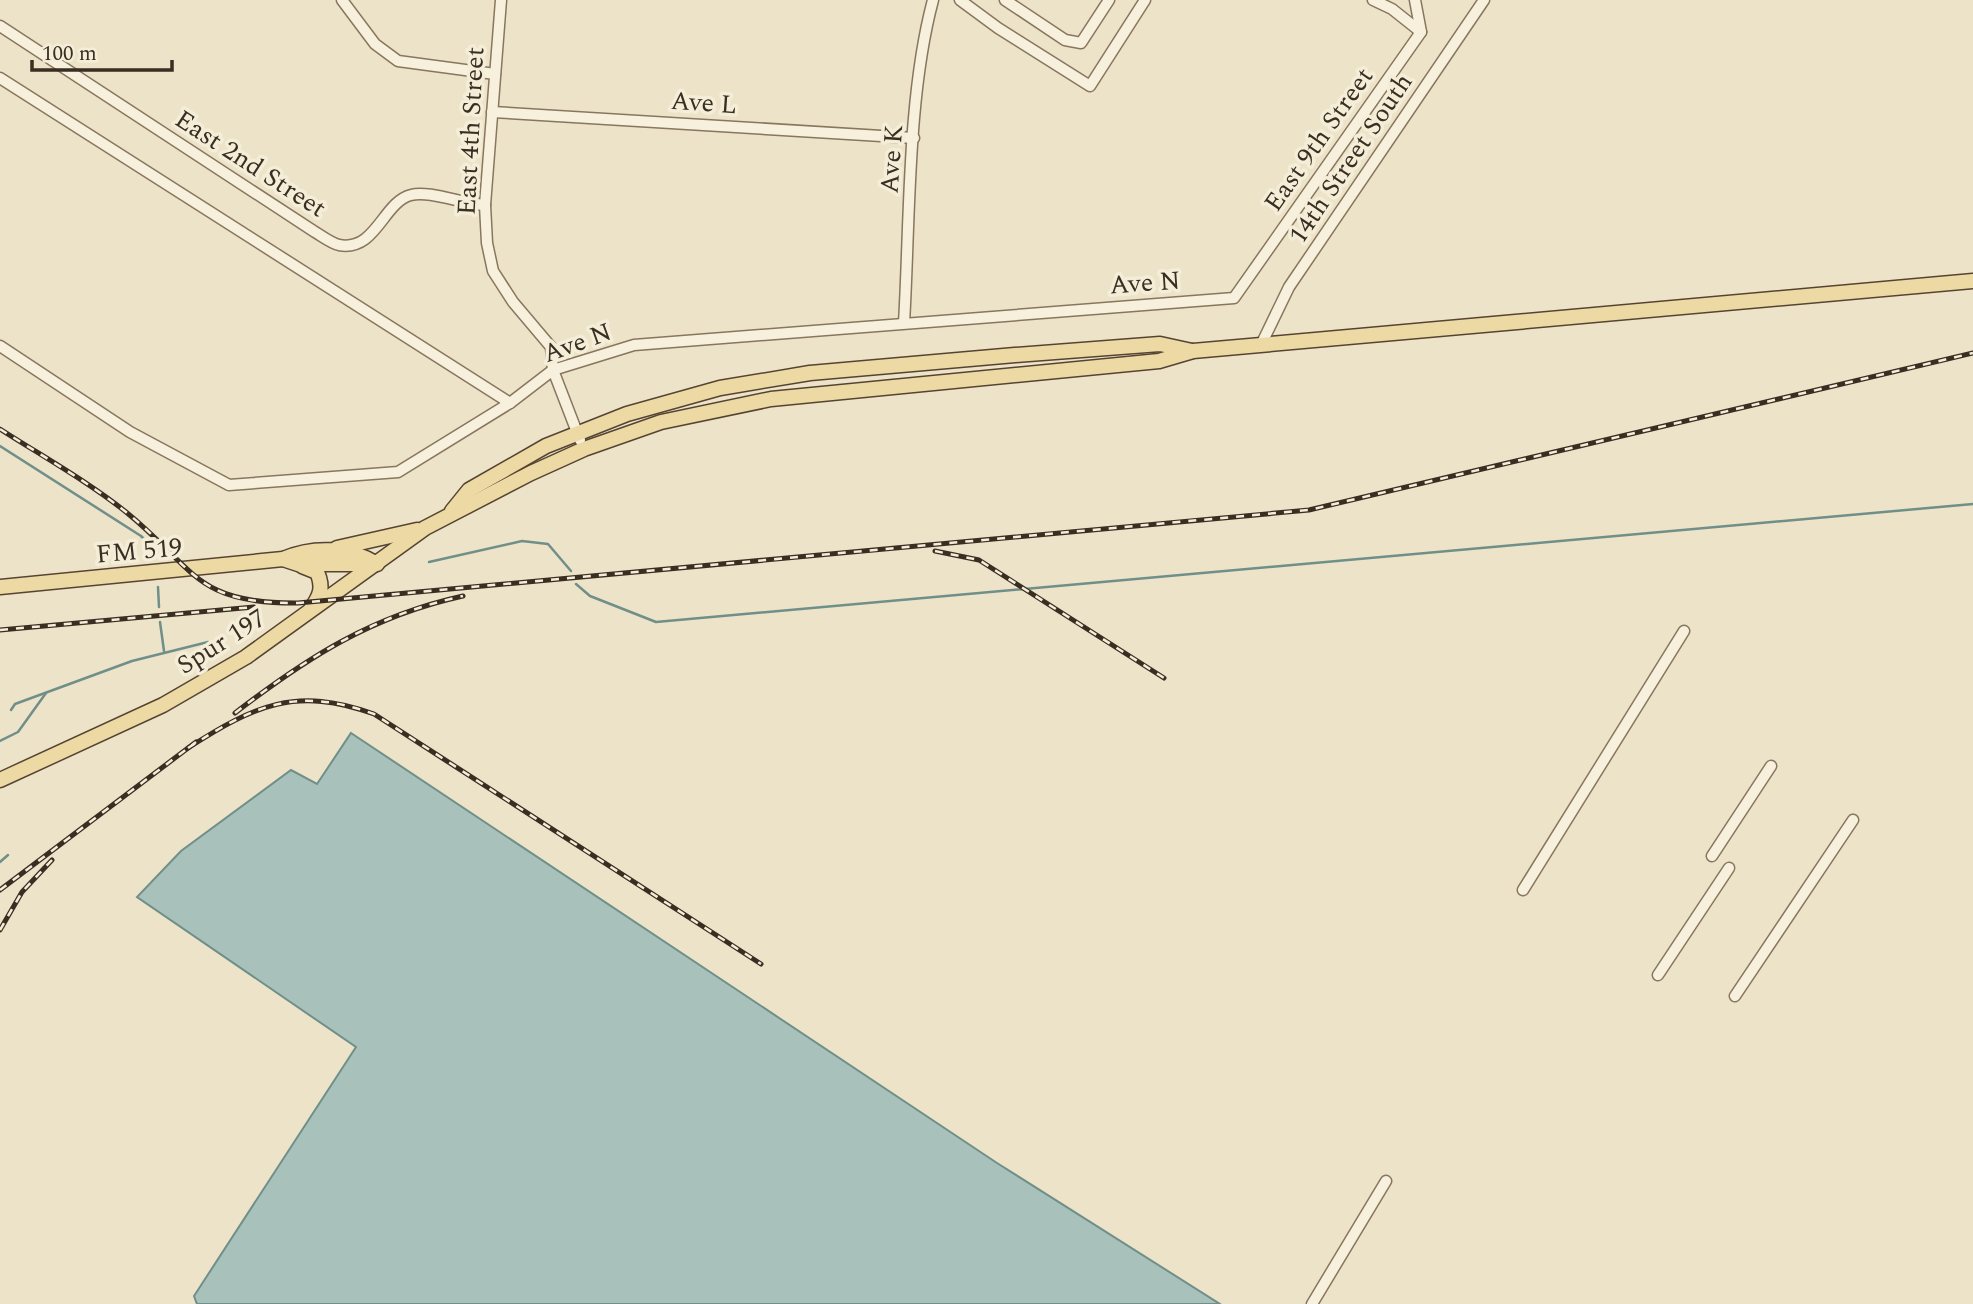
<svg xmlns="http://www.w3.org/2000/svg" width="1973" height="1304" viewBox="0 0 1973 1304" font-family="Spectral,serif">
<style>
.water{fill:#a9c1bb;stroke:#708f89;stroke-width:2}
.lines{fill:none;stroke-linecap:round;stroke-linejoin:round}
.stream{stroke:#708f89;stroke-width:2.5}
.minor-casing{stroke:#88765e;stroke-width:13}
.major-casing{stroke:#564432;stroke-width:17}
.minor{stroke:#f7f0dc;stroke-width:10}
.major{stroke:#ecd9a4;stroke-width:14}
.rail-casing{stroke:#392e21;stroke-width:5}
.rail{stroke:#f4edd8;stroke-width:2.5;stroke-dasharray:8;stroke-linecap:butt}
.labels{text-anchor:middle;stroke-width:7;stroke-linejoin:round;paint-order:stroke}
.street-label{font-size:26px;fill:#392e21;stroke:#f4edd8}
</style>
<rect width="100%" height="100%" fill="#ece3c9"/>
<polygon class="water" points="351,733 997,1163 1220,1304 197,1304 194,1296 356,1047 137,897 181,851 291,770 317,784"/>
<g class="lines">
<g class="stream">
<polyline points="0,446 141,536 148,543 153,559"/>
<polyline points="429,562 522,541 548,544 571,571"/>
<polyline points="576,584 590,596 656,622 1973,504"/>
<polyline points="158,587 159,607"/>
<polyline points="160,622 164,651"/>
<polyline points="11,710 15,704 132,661 208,642"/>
<polyline points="0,741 18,732 46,693"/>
<polyline points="0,862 8,855"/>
</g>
<defs>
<g id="minor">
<polyline points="342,0 375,44 398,61 495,74"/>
<polyline points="501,0 485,205 487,243 493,271 513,302 551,347 553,370 580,440"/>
<polyline points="960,0 998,28 1090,86 1145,0"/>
<polyline points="1005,0 1065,40 1081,43 1109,0"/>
<polyline points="1373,0 1392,9 1421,32"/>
<path d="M0,26L315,232C322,236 331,243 339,245C376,252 383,202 411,195C429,190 463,204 485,205"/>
<polyline points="0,78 510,403"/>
<polyline points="492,112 914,138"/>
<path d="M904,323C910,222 907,97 933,0"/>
<polyline points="1261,345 1289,287 1484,0"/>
<polyline points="0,346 130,432 229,485 398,472 510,403 553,370 634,345 1234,298 1421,32 1415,0"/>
<polyline points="1712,856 1771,766"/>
<polyline points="1523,890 1684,631"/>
<polyline points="1658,975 1729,868"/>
<polyline points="1735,996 1853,820"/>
<polyline points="1312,1304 1386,1181"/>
</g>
<g id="major">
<polyline points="452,511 469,490 546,446 627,414 720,388 810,373 1015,355 1160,344 1192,351"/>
<polyline points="337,548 417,530"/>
<polyline points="283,559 298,564 375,564"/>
<path d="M302,566L317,572C324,588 320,596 311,609"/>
<path d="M0,587L283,559C313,546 349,547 377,564"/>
<polyline points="0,780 163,705 246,657 425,528 531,473 584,449 661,422 771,399 1159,361 1193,351 1973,281"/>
</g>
</defs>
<use href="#minor" class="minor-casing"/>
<use href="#major" class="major-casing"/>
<use href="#minor" class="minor"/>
<use href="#major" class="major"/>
<defs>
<g id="rail">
<path d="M0,429C42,456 87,481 126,512C196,569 194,604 298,603L1309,510L1973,353"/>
<polyline points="935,551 979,560 1164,678"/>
<polyline points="0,630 254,607"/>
<path d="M235,713C308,657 372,616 463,596"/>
<path d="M188,748C255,705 296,686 374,714L761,964"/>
<polyline points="0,890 196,742"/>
<polyline points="0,930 22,892 52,860"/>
</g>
</defs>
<use href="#rail" class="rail-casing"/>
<use href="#rail" class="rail"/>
</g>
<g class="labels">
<g class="street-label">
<text transform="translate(704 102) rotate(4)" y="9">Ave L</text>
<text transform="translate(470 131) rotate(-87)" y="9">East 4th Street</text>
<text transform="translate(1318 139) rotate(-55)" y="9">East 9th Street</text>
<text transform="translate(1350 158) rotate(-56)" y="9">14th Street South</text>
<text transform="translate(891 159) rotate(-86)" y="9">Ave K</text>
<text transform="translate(251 163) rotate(33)" y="9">East 2nd Street</text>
<text transform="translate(1145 282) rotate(-4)" y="9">Ave N</text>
<text transform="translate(577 342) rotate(-20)" y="9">Ave N</text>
<text transform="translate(139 550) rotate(-5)" y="9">FM 519</text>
<text transform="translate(221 641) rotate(-32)" y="9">Spur 197</text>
</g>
</g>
<path d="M32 60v10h140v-10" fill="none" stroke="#392e21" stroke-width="3.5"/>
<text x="42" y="60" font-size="21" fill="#392e21" stroke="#f4edd8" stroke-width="5" paint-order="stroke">100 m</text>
</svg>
